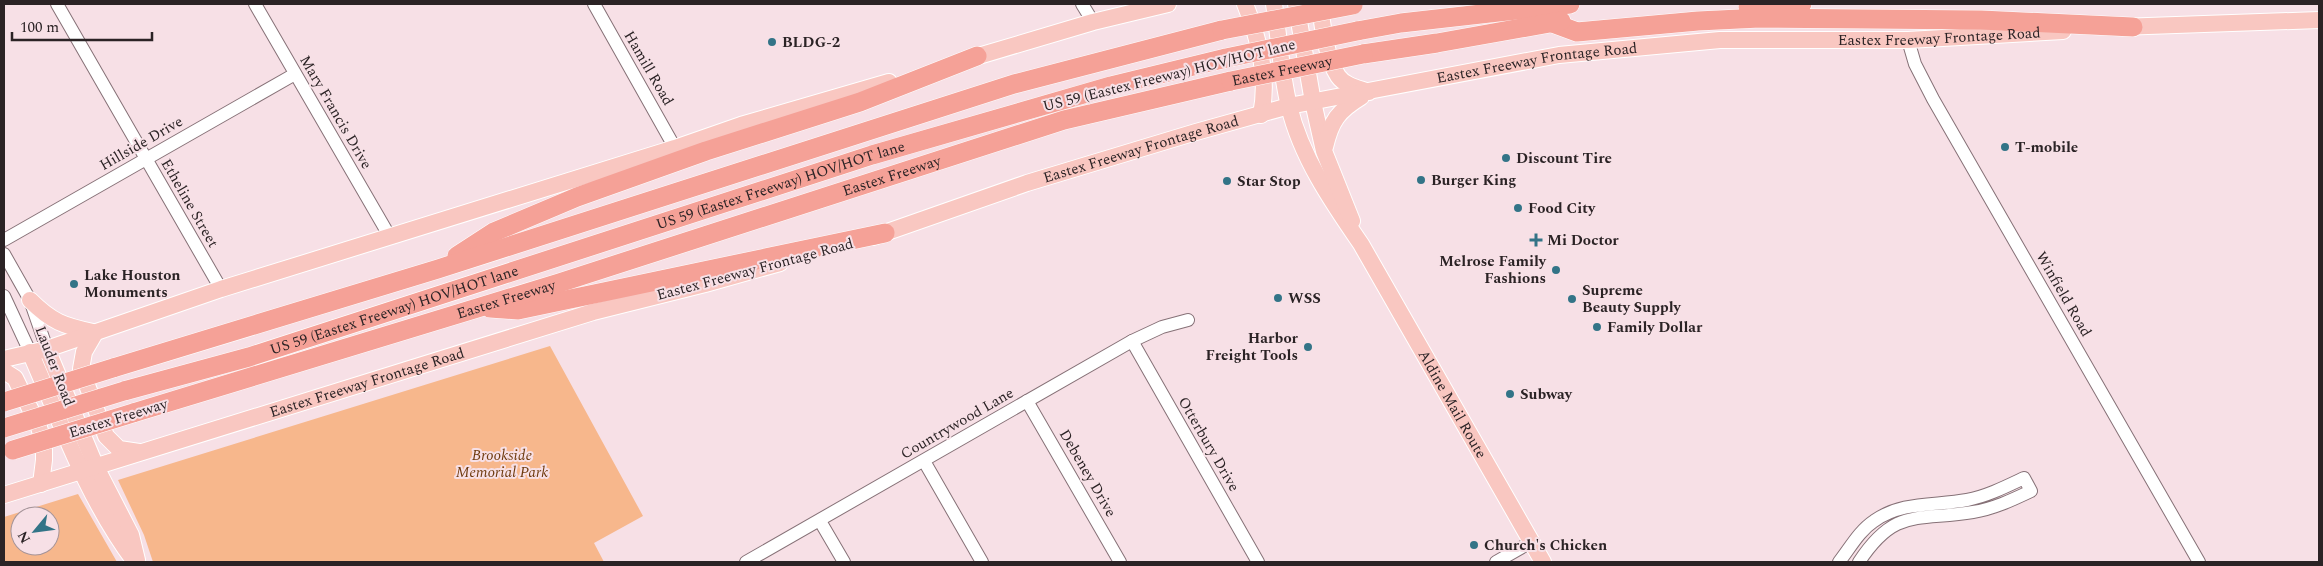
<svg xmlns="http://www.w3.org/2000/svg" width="2323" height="566" viewBox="0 0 2323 566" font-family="Spectral,serif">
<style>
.green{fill:#f7b78c;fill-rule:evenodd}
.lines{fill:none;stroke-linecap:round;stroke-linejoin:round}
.minor-casing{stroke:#867177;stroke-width:14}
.major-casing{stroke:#fff;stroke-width:18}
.highway-casing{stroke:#fff;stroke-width:20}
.minor{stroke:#fff;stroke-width:12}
.major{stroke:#f9c7c1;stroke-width:16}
.highway{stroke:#f5a197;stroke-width:19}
.highway-bridge-casing{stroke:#fff;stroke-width:20;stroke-linecap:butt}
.highway-bridge{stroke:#f5a197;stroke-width:19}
.poi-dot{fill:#337487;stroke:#f7e0e6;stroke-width:2}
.labels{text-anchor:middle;stroke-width:4;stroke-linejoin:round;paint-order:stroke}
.street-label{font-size:15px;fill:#2b2325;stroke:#f7e0e6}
.poi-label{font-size:15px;font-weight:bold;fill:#2b2325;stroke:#f7e0e6;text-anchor:start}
.park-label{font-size:15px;font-style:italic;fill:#6f3b0f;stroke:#f7e0e6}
</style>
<rect width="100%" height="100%" fill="#f7e0e6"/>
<g class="green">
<polygon points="550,346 643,516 594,543 604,562 153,562 144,535 118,480"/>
<path d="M78,494L117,562H4V517ZM20,516H50V546H20Z"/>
</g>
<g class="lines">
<defs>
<g id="minor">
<polyline points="57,4 221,289"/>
<polyline points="255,4 390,237"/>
<polyline points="594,4 675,148"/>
<polyline points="1082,4 1093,22"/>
<polyline points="1908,40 1915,64 1933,99 2199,562"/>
<polyline points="4,240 295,74"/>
<polyline points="4,254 30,300 47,349"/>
<polyline points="4,296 30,352"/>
<polyline points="1132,341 1258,562"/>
<polyline points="1027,401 1120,562"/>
<polyline points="924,461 982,562"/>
<polyline points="820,521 844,562"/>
<polyline points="746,562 1132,341 1162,327 1188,320"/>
<polyline points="1496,562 1531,542"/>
<path d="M1839,562C1850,548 1859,531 1874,521C1902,501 1935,506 1967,500C1987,496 2005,487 2024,478L2031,491C2012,500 1993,509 1973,512C1918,521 1895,507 1859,562"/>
</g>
<g id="major">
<path d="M1245,4C1259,39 1269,77 1261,115"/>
<path id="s1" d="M1274,4C1279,37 1281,73 1289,106C1301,157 1332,202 1361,244L1543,562"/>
<polyline points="1296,4 1313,102 1324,151 1352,221"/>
<path d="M1321,4C1321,24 1327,59 1338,76C1345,86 1358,88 1369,92"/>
<polyline points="2120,27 2319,20"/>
<polyline points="965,60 1093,22 1168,4"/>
<path d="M1325,147C1331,121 1338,111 1361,97"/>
<path id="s2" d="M873,237L1027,183L1196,132L1289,106L1559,55L1720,40H1908L2063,31"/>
<path d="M30,300C52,322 64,326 93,332"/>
<polyline points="95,333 84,352 81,369 106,436 119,449 139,452"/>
<polyline points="47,349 96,467 131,535 137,560"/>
<path d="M30,352C61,423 88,500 135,562"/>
<polyline points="4,359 47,349 221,289 675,148 741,125 889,82"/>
<polyline points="4,371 15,378 39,427 44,446 44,460 41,484"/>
<path id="s3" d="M4,495L593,312L705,284L780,263"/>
</g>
<g id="highway">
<polyline points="1748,7 1802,4"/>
<polyline points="1550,22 1577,32 1698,21 1760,18 1981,20 2133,27"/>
<polyline points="1357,31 1401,23 1570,4"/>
<polyline points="1363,54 1437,43 1561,21"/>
<polyline points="457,256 494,232 577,197 706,151 860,102 977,56"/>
<polyline points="490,308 518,310 885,233"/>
<polyline points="113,368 438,269 1014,84 1222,30"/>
<path id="s4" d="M124,391L249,357L872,155L1111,86L1226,58"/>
<path id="s5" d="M133,413L559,283L1064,120L1231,81"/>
</g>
</defs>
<use href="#minor" class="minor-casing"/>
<use href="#major" class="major-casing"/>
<use href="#highway" class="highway-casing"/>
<use href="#minor" class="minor"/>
<use href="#major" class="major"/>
<use href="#highway" class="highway"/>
<defs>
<g id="highway-bridge">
<polyline points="1222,30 1353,5"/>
<polyline points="1226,58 1357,31"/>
<path id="s6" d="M1231,81L1363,54"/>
<polyline points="4,402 113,368"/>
<polyline points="4,428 124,391"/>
<polyline points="13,450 133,413"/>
</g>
</defs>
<use href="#highway-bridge" class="highway-bridge-casing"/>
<use href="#highway-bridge" class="highway-bridge"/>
</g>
<g class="poi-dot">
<circle cx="772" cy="42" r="5"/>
<circle cx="2005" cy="147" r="5"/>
<circle cx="1506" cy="158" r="5"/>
<circle cx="1421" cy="180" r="5"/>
<circle cx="1227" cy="181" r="5"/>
<circle cx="1518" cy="208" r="5"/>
<path d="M1533.5 232.5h5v5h5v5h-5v5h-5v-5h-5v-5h5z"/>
<circle cx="1556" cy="270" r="5"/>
<circle cx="74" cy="284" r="5"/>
<circle cx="1278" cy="298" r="5"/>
<circle cx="1572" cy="299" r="5"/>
<circle cx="1597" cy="327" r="5"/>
<circle cx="1308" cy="347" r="5"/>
<circle cx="1510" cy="394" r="5"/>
<circle cx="1474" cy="545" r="5"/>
</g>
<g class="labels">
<g class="street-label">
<text dy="5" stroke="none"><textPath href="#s2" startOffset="1092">Eastex Freeway Frontage Road</textPath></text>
<text dy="5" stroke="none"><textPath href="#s2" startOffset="688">Eastex Freeway Frontage Road</textPath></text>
<text transform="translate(649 68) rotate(60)" y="5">Hamill Road</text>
<text dy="5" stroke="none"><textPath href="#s6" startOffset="52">Eastex Freeway</textPath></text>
<text transform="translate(1169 75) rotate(-14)" y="5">US 59 (Eastex Freeway) HOV/HOT lane</text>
<text transform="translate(336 112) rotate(60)" y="5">Mary Francis Drive</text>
<text transform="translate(141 143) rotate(-30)" y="5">Hillside Drive</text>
<text dy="5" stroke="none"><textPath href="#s2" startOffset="282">Eastex Freeway Frontage Road</textPath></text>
<text dy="5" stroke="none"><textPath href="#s5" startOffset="795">Eastex Freeway</textPath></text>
<text dy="5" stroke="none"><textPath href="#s4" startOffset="688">US 59 (Eastex Freeway) HOV/HOT lane</textPath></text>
<text transform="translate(190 203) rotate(60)" y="5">Etheline Street</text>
<text transform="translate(755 269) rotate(-15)" y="5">Eastex Freeway Frontage Road</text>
<text transform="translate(2064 294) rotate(60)" y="5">Winfield Road</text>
<text dy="5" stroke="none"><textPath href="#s5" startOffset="390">Eastex Freeway</textPath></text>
<text dy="5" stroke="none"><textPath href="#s4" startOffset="282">US 59 (Eastex Freeway) HOV/HOT lane</textPath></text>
<text transform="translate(55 366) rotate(69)" y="5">Lauder Road</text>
<text dy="5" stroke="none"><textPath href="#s3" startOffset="380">Eastex Freeway Frontage Road</textPath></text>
<text dy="5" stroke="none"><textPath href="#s1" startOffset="444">Aldine Mail Route</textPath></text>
<text transform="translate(118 418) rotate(-17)" y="5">Eastex Freeway</text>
<text transform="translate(957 423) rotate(-30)" y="5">Countrywood Lane</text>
<text transform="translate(1209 444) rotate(60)" y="5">Otterbury Drive</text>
<text transform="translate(1088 473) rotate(60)" y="5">Debeney Drive</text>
</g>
<g class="poi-label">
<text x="782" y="47">BLDG-2</text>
<text x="2015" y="152">T-mobile</text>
<text x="1516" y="163">Discount Tire</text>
<text x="1431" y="185">Burger King</text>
<text x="1237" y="186">Star Stop</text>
<text x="1528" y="213">Food City</text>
<text x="1547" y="245">Mi Doctor</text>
<text x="1546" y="266" text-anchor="end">Melrose Family<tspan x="1546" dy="17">Fashions</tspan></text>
<text x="84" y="280">Lake Houston<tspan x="84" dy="17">Monuments</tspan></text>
<text x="1582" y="295">Supreme<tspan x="1582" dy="17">Beauty Supply</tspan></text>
<text x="1288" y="303">WSS</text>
<text x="1607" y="332">Family Dollar</text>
<text x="1298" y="343" text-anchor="end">Harbor<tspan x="1298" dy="17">Freight Tools</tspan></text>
<text x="1520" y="399">Subway</text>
<text x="1484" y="550">Church's Chicken</text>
</g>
<g class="park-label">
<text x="502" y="460">Brookside<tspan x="502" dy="17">Memorial Park</tspan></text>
</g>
</g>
<rect width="2323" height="566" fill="none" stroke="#2b2325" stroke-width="10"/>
<g transform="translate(35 531) rotate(241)"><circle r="24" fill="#f7e0e6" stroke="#a59499"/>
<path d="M0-4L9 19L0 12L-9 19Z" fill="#337487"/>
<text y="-8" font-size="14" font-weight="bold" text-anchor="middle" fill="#2b2325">N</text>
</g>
<path d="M12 32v8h140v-8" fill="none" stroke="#2b2325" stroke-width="2.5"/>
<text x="20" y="32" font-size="15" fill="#2b2325" stroke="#f7e0e6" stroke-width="4" paint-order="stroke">100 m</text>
</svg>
